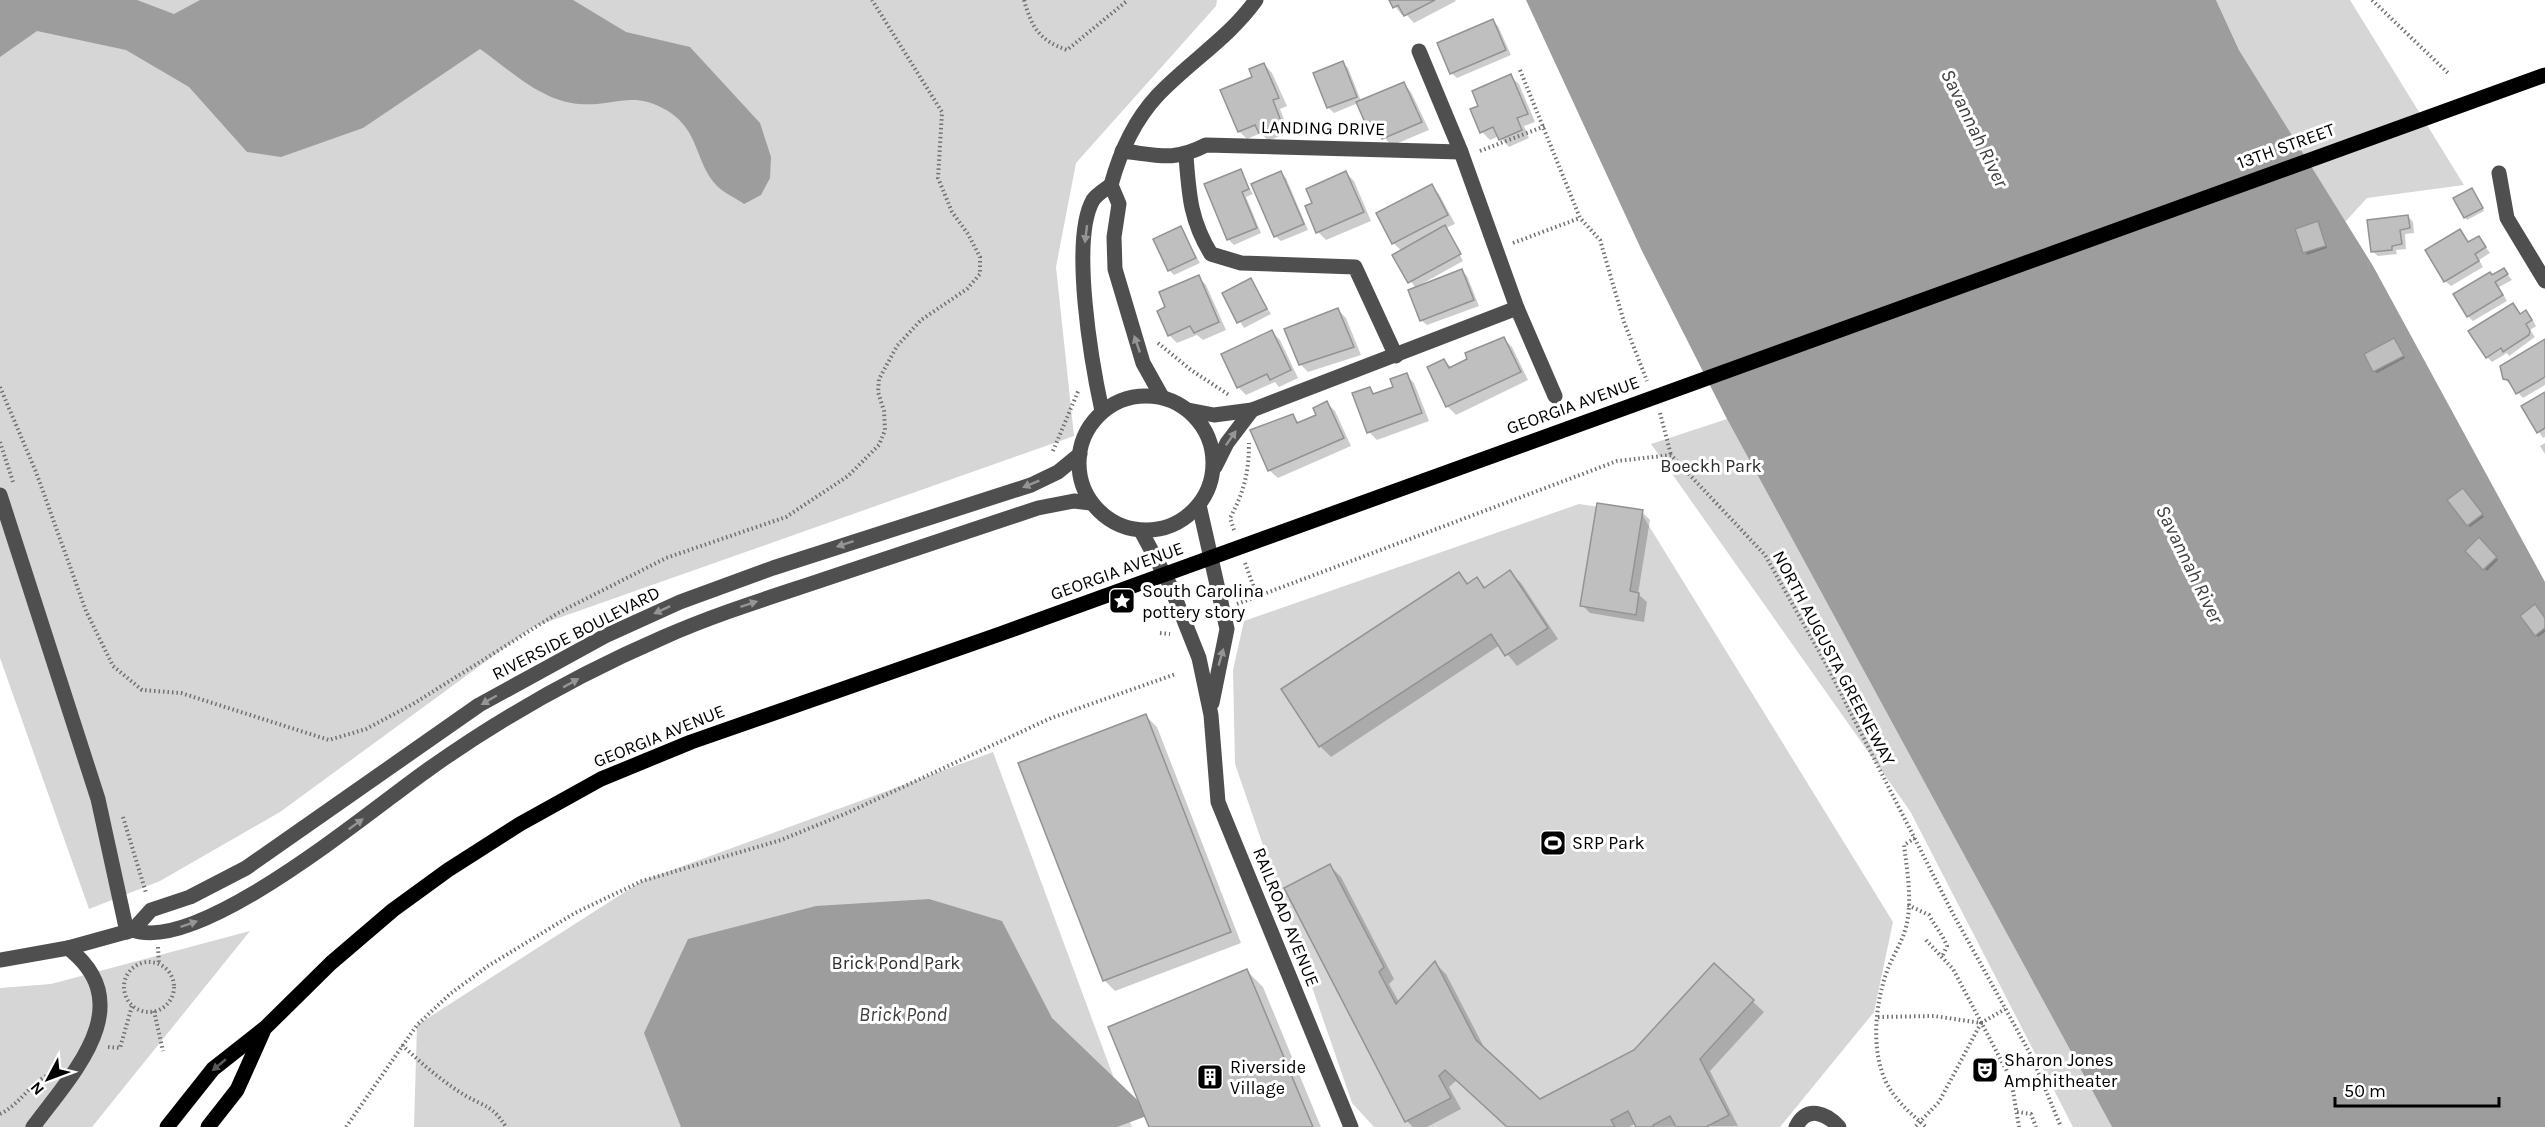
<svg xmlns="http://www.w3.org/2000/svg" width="2545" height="1127" viewBox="0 0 2545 1127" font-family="Karla,sans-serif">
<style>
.green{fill:#d6d6d6}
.water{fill:#9d9d9d}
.shadow{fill:#0003}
.building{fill:#bfbfbf;stroke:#939393;stroke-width:1.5}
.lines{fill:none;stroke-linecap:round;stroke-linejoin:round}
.path{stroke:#717171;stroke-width:4;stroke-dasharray:1.5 3;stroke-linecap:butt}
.minor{stroke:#4f4f4f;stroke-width:15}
.major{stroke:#000;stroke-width:15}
.oneway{fill:#959595}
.oneway2{fill:#595959}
.labels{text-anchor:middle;stroke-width:6;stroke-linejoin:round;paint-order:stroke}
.street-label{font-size:18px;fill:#000;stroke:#fff}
.park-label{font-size:18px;fill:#2d2d2d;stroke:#fff}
.poi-label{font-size:18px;fill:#000;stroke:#fff;text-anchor:start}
.water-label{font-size:20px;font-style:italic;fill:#3e3e3e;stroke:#fff}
</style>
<rect width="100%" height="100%" fill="#fff"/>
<g class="green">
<polygon points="0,0 1217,0 1216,6 1076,163 1056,267 1074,436 533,627 280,812 160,881 89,909 0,658"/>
<polygon points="2216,0 2350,0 2464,185 2367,198 2345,222 2239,50"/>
<polygon points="1727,419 2112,1127 2073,1127 1910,811 1651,444"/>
<polygon points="1579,504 1641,513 1893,922 1874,1012 1780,1127 1374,1127 1352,1103 1235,764 1233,670 1244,621"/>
<polygon points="993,752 1132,1127 414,1127 417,1025 642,881"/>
<polygon points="250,931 92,1127 0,1127 0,988 51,984"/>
</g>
<g class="water">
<path d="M0,0H137L174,14L200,0H573L626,32L690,47L760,123L771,157L770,178L761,195L744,204C736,198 724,193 717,186C695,163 700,131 668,111C632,89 614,107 579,104C541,101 510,70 480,49L363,128L281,157L247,152L189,87L126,50L37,31L0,57Z"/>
<polygon points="1526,0 2216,0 2239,50 2373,266 2545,582 2545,1127 2112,1127 1727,419 1642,251"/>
<polygon points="929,899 1002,921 1052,1018 1152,1114 1117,1127 681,1127 644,1033 688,939 816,906"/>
</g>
<g class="shadow">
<polygon points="1390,0 1455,0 1456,1 1414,23 1405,13 1402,15"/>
<polygon points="1493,21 1498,26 1511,55 1457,78 1451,73"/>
<polygon points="1343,63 1348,68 1361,101 1403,83 1411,92 1429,130 1391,146 1381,132 1376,134 1368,126 1358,103 1334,113 1329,108 1315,74"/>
<polygon points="1264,64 1272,73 1287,106 1280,109 1289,132 1268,141 1261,133 1247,139 1239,131 1254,78"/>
<polygon points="1510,76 1519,84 1535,122 1524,126 1529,138 1509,147 1499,136 1490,140 1482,132 1480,107"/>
<polygon points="1240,171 1253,194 1246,197 1261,233 1234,245 1229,240 1206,185"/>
<polygon points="1280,172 1286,178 1308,230 1281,241 1275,236"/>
<polygon points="1346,173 1354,181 1371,221 1326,240 1318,232 1314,204"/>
<polygon points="1431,186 1439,194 1455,224 1446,228 1463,261 1418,286 1462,271 1467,276 1479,306 1427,325 1421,320 1416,289 1394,255 1402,251 1393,243"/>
<polygon points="2472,190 2484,211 2467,220 2455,199"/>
<polygon points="2408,216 2413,222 2414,233 2405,234 2406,249 2396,250 2397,254 2378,256 2372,251"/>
<polygon points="2319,225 2327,248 2307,255 2297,230"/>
<polygon points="1180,228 1200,263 1174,275 1169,270"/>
<polygon points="2459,231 2469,243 2479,238 2490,253 2479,260 2483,267 2451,286 2445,281"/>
<polygon points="2504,270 2512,280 2499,287 2507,301 2473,321 2468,316 2492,277"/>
<polygon points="1198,277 1206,285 1226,330 1203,340 1197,335 1177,343 1169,335 1167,308"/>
<polygon points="1251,280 1271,314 1244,328 1224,294"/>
<polygon points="2513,305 2521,315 2526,312 2531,317 2536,326 2530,330 2535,337 2509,356 2507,353 2492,362 2487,357"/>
<polygon points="1338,310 1346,318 1361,355 1308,372 1300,364"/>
<polygon points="1272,332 1280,340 1298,378 1279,387 1275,382 1246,395 1238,387"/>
<polygon points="1504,339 1512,347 1528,380 1456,415 1448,407 1429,368 1444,360 1452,368"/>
<polygon points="2394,340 2405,358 2377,373 2374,371"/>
<polygon points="2545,341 2545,385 2523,398 2504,378"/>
<polygon points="1406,375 1414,383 1429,421 1377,440 1369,432 1369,388 1376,395 1395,388"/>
<polygon points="2545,394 2545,437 2543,438 2523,407"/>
<polygon points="1327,403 1335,411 1351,446 1278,478 1269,470 1293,416 1300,424 1318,416"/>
<polygon points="2545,443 2545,454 2540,446"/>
<polygon points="2465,492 2484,517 2470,527 2468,525"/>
<polygon points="1642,512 1650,520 1638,594 1647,602 1644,622 1590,613 1582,605"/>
<polygon points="2479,539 2498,560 2487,571 2467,551"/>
<polygon points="1510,572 1521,583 1558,639 1517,666 1500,645 1331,757 1320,746 1459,574 1469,584 1477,579 1486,588"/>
<polygon points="2545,619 2545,632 2538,637 2536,635"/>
<polygon points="1146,716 1157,727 1241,943 1115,991 1104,980"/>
<polygon points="1330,866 1341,877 1394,979 1389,984 1399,1002 1435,963 1446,974 1486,1051 1539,1101 1635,1051 1714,965 1764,1012 1710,1071 1738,1126 1638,1127 1636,1123 1629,1127 1508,1127 1457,1080 1449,1087 1461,1109 1427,1127 1413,1127 1407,1121"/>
<polygon points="1247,971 1263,987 1321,1127 1151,1127"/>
</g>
<g class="building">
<polygon points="1389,0 1435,0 1404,16 1398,5 1393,8"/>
<polygon points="1493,19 1506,50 1450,74 1437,43"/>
<polygon points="1343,61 1357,97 1327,108 1313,73"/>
<polygon points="1264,63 1279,98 1273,100 1282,124 1259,133 1255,125 1238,132 1220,90 1252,77 1249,69"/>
<polygon points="1511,74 1528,114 1517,118 1522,130 1499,140 1493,127 1480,133 1470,109 1478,106 1472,91"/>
<polygon points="1404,82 1422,122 1382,139 1375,123 1367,127 1356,102"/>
<polygon points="1241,169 1249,189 1242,192 1257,228 1227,240 1204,184"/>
<polygon points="1281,171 1304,224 1274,237 1251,184"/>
<polygon points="1346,171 1364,212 1316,233 1305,206 1312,203 1306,189"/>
<polygon points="1432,184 1448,215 1392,244 1376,213"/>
<polygon points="2472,188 2483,208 2464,218 2453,198"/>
<polygon points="2408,215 2410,228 2400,230 2402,244 2392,246 2392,250 2371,252 2367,220"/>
<polygon points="2318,221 2326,246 2303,253 2295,229"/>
<polygon points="1445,225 1461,254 1408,283 1392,255"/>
<polygon points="1181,226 1196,258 1168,271 1153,239"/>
<polygon points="2460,229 2468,242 2479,236 2486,247 2475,254 2479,261 2444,282 2425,250"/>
<polygon points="2504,268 2508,274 2495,282 2503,295 2467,317 2453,294 2490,272 2492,275"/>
<polygon points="1462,269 1474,300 1420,321 1408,290"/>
<polygon points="1199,275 1219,322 1194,333 1190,326 1168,336 1157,311 1165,307 1159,292"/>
<polygon points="1251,278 1267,309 1237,323 1222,293"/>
<polygon points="2513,303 2520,314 2526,310 2532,320 2526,324 2530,331 2529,335 2503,352 2501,348 2486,358 2468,331"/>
<polygon points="1338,308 1354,347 1299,365 1284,329"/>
<polygon points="1272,330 1291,370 1270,380 1267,374 1237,388 1221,354"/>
<polygon points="1504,337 1521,372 1446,407 1427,367 1444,359 1449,368 1467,359 1465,353"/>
<polygon points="2394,338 2404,356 2373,372 2364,354"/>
<polygon points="2545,339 2545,377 2516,394 2508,380 2503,379 2500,366"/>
<polygon points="1407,373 1422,413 1367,433 1352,393 1370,387 1373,394 1393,387 1390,379"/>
<polygon points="2545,392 2545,428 2537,433 2521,406"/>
<polygon points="1327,401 1344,438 1268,471 1250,430 1293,414 1297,423 1316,415 1313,408"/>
<polygon points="2463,488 2483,514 2467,526 2447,500"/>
<polygon points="1597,503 1643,510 1630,591 1639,593 1636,615 1580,606"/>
<polygon points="2479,537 2497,557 2483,570 2465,551"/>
<polygon points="1510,570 1548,628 1505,656 1491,634 1319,747 1281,689 1459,572 1467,584 1477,577 1484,588"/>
<polygon points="2535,604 2545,618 2545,628 2535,636 2520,616"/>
<polygon points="1146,714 1231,932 1103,981 1018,763"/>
<polygon points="1330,864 1384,967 1379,972 1396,1004 1435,961 1476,1040 1540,1099 1634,1050 1714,963 1754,1000 1700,1059 1729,1115 1706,1127 1676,1127 1670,1116 1653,1125 1654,1127 1636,1127 1628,1111 1611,1120 1615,1127 1507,1127 1445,1070 1439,1076 1451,1098 1405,1122 1284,888"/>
<polygon points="1247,969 1313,1127 1149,1127 1108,1027"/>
</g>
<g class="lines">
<g class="path">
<path d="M1024,0C1032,28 1039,40 1067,50L1128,0"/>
<polyline points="2372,0 2448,73"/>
<polyline points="1520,70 1580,218 1600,240 1624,322 1647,381"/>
<polyline points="1480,151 1545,126"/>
<polyline points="1513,243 1580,218"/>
<polyline points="1158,343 1191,370 1229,395"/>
<polyline points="0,387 36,472 86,611 113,666 142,690 181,693 329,740 366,729 413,704 558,613 666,558 786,517 848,476 879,445 885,430 884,411 878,392 879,379 897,346 921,320 967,289 980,274 980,257 968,234 952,212 938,178 942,112 872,0"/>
<polyline points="1660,413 1671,455"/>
<polyline points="0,442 13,482"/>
<polyline points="1053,451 1079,389"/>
<path d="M1234,530L1230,518C1244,492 1249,472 1249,443"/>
<polyline points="1245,563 1257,596"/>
<polyline points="1237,604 1617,461 1671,455 1765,555 1825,662 1952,912 2032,1057 2061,1127"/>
<polyline points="1160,633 1170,634"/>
<polyline points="123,817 146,893"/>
<path d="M1915,838L1904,845C1907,870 1912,898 1907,923C1903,942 1892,956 1886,974C1875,1006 1871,1051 1886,1082C1895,1100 1911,1114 1926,1127"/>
<path d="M1908,905L1929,915C1934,925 1943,935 1947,946L1942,957"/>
<polyline points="1926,940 1953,969 2011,1079 2019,1127"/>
<polyline points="158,947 159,964"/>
<circle cx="149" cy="987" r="25"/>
<polyline points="154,1011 163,1051"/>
<polyline points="1878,1017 1934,1016 1981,1023 1939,1102 1915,1127"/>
<polyline points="1981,1023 2005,1009"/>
<path d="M402,1045C422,1064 443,1082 466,1096C487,1108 492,1105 506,1127"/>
<polyline points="108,1047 120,1048 132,1006"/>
<polyline points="2017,1112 2031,1114 2036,1127"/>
<path d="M0,1114C19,1105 29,1085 48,1075"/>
<polyline points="346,1127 417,1025 450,994 488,966 575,913 642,881 781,840 847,813 1051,718 1176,674"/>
</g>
<g class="minor">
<path d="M1122,151C1158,155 1173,162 1206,145L1461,152"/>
<path d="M1186,156C1189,194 1190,220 1211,254L1241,263L1355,267L1396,356"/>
<polyline points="2499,173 2507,218 2545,281"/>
<path d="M1111,185C1120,152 1134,121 1157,96C1189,62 1229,38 1256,0"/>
<polyline points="1111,185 1119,204 1114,237 1115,269 1143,363 1162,397"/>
<polyline points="1517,308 1555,396"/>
<circle cx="1146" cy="463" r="67"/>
<polyline points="1188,410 1214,415 1252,410 1517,308 1461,152 1419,51"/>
<path d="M1102,411C1092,365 1070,240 1093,200C1097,194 1106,189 1111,185"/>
<polyline points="1215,467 1227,443 1252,410"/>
<polyline points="0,495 98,799 127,932"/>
<polyline points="1199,505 1227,629 1212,703"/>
<polyline points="1141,531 1170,585 1199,658 1211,715 1218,802 1351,1127"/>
<path d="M133,930C200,955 373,808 429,769C502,717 583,672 664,637C718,613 775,596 831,577C900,554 969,531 1038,508L1074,501L1091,503"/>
<polyline points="0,960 68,948 133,930 151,910 190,897 246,868 479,705 605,636 680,602 773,568 1031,485 1058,472 1080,454"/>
<path d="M33,1127C72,1074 141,1005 68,948"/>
<path d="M1796,1127C1807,1105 1826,1113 1839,1127"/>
</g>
<g class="major">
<polyline points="167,1127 213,1069 265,1028 331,963 393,910 448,870 520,824 601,779 691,742 1000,634 2545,75"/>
<polyline points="208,1127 237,1090 263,1032"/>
</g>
</g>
<defs><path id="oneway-solid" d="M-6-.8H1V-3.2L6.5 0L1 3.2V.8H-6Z" transform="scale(1.5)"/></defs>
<g class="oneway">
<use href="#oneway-solid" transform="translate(1086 234) rotate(97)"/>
<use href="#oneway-solid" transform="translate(1137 344) rotate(-109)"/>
<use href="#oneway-solid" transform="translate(1231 438) rotate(-55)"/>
<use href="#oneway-solid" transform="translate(1031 484) rotate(158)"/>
<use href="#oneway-solid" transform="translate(845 544) rotate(162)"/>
<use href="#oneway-solid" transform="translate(749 604) rotate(-18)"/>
<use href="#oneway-solid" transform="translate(662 610) rotate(155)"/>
<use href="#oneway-solid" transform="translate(1221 657) rotate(-74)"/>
<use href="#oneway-solid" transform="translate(571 683) rotate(-29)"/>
<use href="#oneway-solid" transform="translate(489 700) rotate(150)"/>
<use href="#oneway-solid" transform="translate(356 824) rotate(-36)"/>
<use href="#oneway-solid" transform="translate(189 924) rotate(-19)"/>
</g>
<use class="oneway2" href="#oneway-solid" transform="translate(219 1065) rotate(140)"/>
<defs>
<symbol id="sight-square" viewBox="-11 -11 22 22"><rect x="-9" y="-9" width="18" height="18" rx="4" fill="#000" stroke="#fff"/><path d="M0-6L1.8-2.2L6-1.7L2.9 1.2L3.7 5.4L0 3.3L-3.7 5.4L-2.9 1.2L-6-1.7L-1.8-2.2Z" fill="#fff"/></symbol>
<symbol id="stadium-square" viewBox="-11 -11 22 22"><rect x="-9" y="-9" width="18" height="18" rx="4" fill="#000" stroke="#fff"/><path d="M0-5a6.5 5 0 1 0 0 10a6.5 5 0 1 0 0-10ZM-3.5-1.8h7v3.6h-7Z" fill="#fff"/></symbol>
<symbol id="theatre-square" viewBox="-11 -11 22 22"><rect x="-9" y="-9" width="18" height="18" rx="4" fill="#000" stroke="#fff"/><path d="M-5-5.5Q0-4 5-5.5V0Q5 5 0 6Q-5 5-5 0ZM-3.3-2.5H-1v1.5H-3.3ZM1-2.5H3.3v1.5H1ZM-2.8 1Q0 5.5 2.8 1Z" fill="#fff"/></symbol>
<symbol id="building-square" viewBox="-11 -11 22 22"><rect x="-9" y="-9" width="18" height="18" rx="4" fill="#000" stroke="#fff"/><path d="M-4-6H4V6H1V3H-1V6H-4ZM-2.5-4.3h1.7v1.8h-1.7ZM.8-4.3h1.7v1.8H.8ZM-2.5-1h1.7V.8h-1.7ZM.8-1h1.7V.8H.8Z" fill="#fff"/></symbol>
</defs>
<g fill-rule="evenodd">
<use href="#sight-square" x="1107" y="586" width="30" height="30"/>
<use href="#stadium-square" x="1538" y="828" width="30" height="30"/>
<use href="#theatre-square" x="1970" y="1055" width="30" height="30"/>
<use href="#building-square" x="1195" y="1062" width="30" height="30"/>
</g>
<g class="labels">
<g class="street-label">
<text transform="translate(1323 128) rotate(1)" y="6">LANDING DRIVE</text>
<text transform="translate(2286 146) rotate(-20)" y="6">13TH STREET</text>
<text transform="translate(1573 405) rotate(-20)" y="6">GEORGIA AVENUE</text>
<text transform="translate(1117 571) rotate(-20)" y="6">GEORGIA AVENUE</text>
<text transform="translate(576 633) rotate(-27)" y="6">RIVERSIDE BOULEVARD</text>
<text transform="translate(1834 658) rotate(62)" y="6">NORTH AUGUSTA GREENEWAY</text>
<text transform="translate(659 736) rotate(-22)" y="6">GEORGIA AVENUE</text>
<text transform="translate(1286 917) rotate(68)" y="6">RAILROAD AVENUE</text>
</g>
<g class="park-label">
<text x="1711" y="472">Boeckh Park</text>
<text x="896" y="969">Brick Pond Park</text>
</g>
<g class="poi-label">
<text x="1142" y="597">South Carolina<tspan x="1142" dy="21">pottery story</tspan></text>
<text x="1572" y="849">SRP Park</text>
<text x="2004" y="1066">Sharon Jones<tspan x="2004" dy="21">Amphitheater</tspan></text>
<text x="1230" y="1073">Riverside<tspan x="1230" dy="21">Village</tspan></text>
</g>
<g class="water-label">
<text transform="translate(1975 128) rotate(64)" y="7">Savannah River</text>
<text transform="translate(2190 564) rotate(64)" y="7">Savannah River</text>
<text x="903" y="1021">Brick Pond</text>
</g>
</g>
<g transform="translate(48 1079) rotate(229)" stroke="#ffffff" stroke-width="4.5" paint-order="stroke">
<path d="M0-4.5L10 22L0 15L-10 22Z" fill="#000000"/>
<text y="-9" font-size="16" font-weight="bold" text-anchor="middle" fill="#000000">N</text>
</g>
<path d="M2335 1097v9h164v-9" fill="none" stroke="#000000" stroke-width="3"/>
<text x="2344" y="1097" font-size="18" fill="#000000" stroke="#ffffff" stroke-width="4.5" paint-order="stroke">50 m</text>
</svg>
